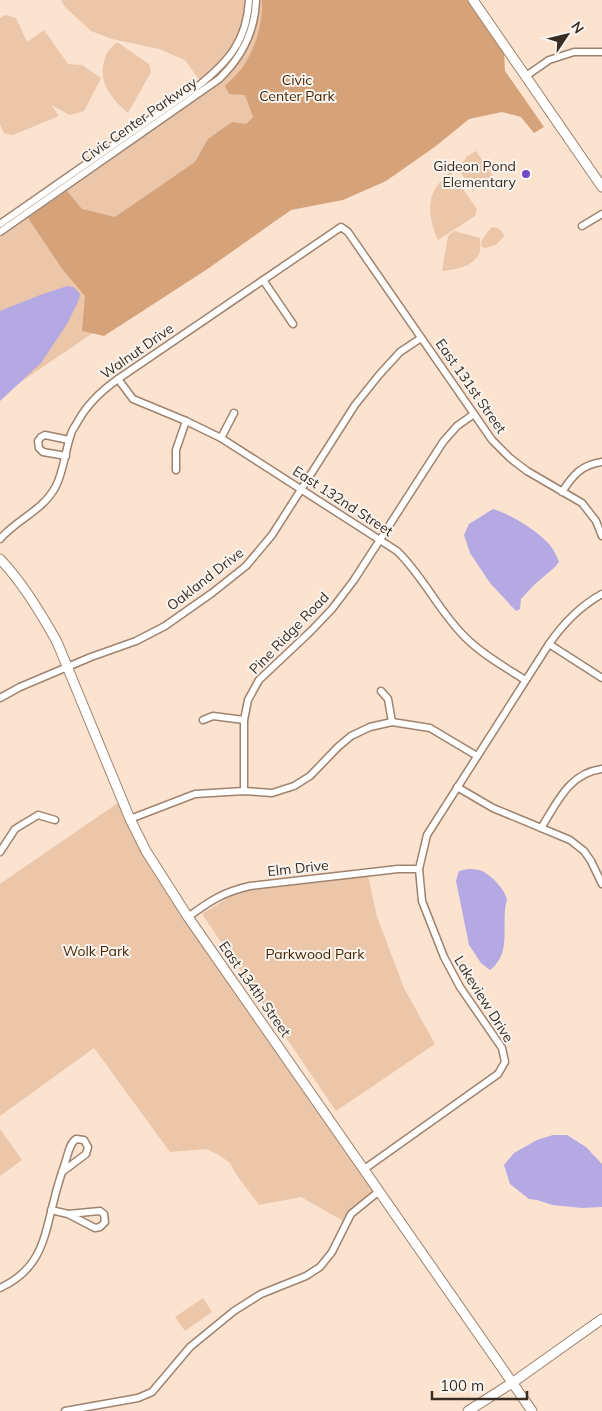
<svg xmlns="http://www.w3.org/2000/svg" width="602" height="1411" viewBox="0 0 602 1411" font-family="Mulish,sans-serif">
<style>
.green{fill:#ebc6a9}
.forest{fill:#d5a279}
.water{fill:#b5a9e3}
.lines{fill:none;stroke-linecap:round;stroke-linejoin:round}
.street-casing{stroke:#9f836e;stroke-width:9}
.secondary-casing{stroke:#9f836e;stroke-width:11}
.street{stroke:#fff;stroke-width:6}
.secondary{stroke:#fff;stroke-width:9}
.poi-dot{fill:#714bc4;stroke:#faf4ef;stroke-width:2}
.labels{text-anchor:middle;stroke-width:4;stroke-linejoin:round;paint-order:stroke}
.park-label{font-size:14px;fill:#482604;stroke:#faf4ef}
.street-label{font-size:14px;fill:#382c23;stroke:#faf4ef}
.poi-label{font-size:14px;fill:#382c23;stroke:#faf4ef;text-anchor:end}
</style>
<rect width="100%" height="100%" fill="#fbe3d0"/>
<g class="green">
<polygon points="61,0 467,0 504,54 0,396 0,238 208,92 185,60 159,49 112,39 91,31 65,7"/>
<polygon points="5,15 16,18 27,42 44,30 68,64 82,65 101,78 84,111 70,115 51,105 59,116 13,135 4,133 0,125 0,18"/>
<path d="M117,42L149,64L151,72L128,113C111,98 97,82 105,58C106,52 113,46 117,42Z"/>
<polygon points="476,151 493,176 473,190 459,170 466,157"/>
<path d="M450,171L477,209L475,216L438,240C431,223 425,203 437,186C441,181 446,176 450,171Z"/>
<path d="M494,227C499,228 503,232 504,236L496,245L485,248L482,247L481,243C482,239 488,231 491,228Z"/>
<path d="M454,231L480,238C480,243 481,250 479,254C471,268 456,269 442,271L448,236Z"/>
<polygon points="122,800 146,851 378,1192 351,1214 347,1223 301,1197 259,1205 236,1174 230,1163 219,1155 206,1149 170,1152 94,1048 0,1116 0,884"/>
<polygon points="368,876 377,917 404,988 435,1044 336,1111 202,914 231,896 250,890"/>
<polygon points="0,1129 22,1160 0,1176"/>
<polygon points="203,1298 212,1312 185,1331 175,1317"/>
</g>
<path class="forest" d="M262,0H467L504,54L505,71L544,127L534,133L521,117L502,112L469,119L436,146L386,181L343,200L291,210L206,270L104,336L82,331L85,296L63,270L28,218L67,191L82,209L115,217L195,162L208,139L232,122L246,124L253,117L245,95L229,94L225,86C231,80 239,73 244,65C256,47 263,22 262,0Z"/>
<g class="water">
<polygon points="67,286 74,287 80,294 78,302 67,324 41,363 0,401 0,311 40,295"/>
<path d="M493,509C510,514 542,533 552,548C555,552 557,557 559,562L555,567L534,585L521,599L520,609L516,611L490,583L470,553L464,535L469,524Z"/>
<path d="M468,869C472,869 479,869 484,872C493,877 504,889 507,899C500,923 513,953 490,970L481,963L469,945L456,881L459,871Z"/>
<polygon points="553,1135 567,1135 586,1147 602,1164 602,1207 582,1208 552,1205 537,1200 529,1199 510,1184 504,1165 514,1153 537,1140"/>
</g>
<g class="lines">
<defs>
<g id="street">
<polyline points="526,76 549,60 574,52 602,52"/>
<path d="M0,224L198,86C228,62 247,41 249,0"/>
<polyline points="582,226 602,214"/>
<path d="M0,232L219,79C241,58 255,31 256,0"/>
<polyline points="263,280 293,324"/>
<path d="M118,379L133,399L186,421L221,438L397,551C424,577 439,612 466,638C483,655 505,667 525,680"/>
<polyline points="221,438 234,413"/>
<polyline points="66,456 43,452 39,448 38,441 41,437 45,435 69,440"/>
<polyline points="176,470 176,450 186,421"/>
<path d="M562,492C573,475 581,465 602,462"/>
<path d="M0,539C17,519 43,511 56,486C64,470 65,451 71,434C72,430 76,425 78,421C88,403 101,391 118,379L341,227L348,232L492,440L510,458L527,471L582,503L596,521L602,536"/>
<polyline points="549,644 602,678"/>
<polyline points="381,691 388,699 392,722"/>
<polyline points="0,698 20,687 91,657 136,641 165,626 212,593 246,566 272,535 355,405 379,375 400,352 421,338"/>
<polyline points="203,720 213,716 244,720"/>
<polyline points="457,787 493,808 570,840 584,851 591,861 602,884"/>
<polyline points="244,791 244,720 248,700 259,680 311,631 332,609 354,580 443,442 457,426 474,414"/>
<polyline points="130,819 195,794 244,791 272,793 294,786 310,776 338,747 351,736 370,727 392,722 430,728 477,756"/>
<path d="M541,828C557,803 569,773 602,769"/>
<polyline points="0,852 15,829 38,815 55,820"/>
<path d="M188,917C210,901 223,892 250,886L398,869H419"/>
<path d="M363,1170L498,1074L505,1062L502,1048L460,987L444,957L422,901L419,869L427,835L549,644C563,624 580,606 602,594"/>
<polyline points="51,1210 68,1214 95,1228 100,1227 105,1222 104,1214 100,1211 68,1214"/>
<path d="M0,1288C41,1269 44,1239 54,1200C57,1187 61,1175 65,1163C68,1155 69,1144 76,1139L84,1140L88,1147L86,1154L62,1172"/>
<polyline points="65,1411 138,1398 152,1392 190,1347 234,1311 261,1294 306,1276 320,1267 332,1252 351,1214 378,1192"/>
</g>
<g id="secondary">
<polyline points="473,0 602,187"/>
<path d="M0,559C23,583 41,613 57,642L130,819L146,851L188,917L532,1411"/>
<polyline points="468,1411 512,1383 602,1319"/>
</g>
</defs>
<use href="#street" class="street-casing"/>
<use href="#secondary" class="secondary-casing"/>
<use href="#street" class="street"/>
<use href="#secondary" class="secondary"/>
</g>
<circle class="poi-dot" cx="526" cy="174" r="5"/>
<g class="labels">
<g class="park-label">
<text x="297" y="85">Civic<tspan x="297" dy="16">Center Park</tspan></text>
<text x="96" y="956">Wolk Park</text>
<text x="315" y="959">Parkwood Park</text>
</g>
<g class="street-label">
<text transform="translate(139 120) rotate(-35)" y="5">Civic Center Parkway</text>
<text transform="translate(137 351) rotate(-35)" y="5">Walnut Drive</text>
<text transform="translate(471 386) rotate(55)" y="5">East 131st Street</text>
<text transform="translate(343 501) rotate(33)" y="5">East 132nd Street</text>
<text transform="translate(205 579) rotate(-38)" y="5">Oakland Drive</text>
<text transform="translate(289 633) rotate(-46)" y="5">Pine Ridge Road</text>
<text transform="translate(298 868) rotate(-6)" y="5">Elm Drive</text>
<text transform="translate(255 989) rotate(55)" y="5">East 134th Street</text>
<text transform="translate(484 999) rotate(58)" y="5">Lakeview Drive</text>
</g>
<g class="poi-label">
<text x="516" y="171">Gideon Pond<tspan x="516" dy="16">Elementary</tspan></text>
</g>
</g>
<g transform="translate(567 35) rotate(55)" stroke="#faf4ef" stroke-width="4" paint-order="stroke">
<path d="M0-4L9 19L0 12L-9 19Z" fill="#382c23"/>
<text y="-8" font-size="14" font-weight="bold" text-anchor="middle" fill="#382c23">N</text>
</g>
<path d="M432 1391v8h95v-8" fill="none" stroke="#382c23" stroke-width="2.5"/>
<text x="440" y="1391" font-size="15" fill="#382c23" stroke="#faf4ef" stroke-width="4" paint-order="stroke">100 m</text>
</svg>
